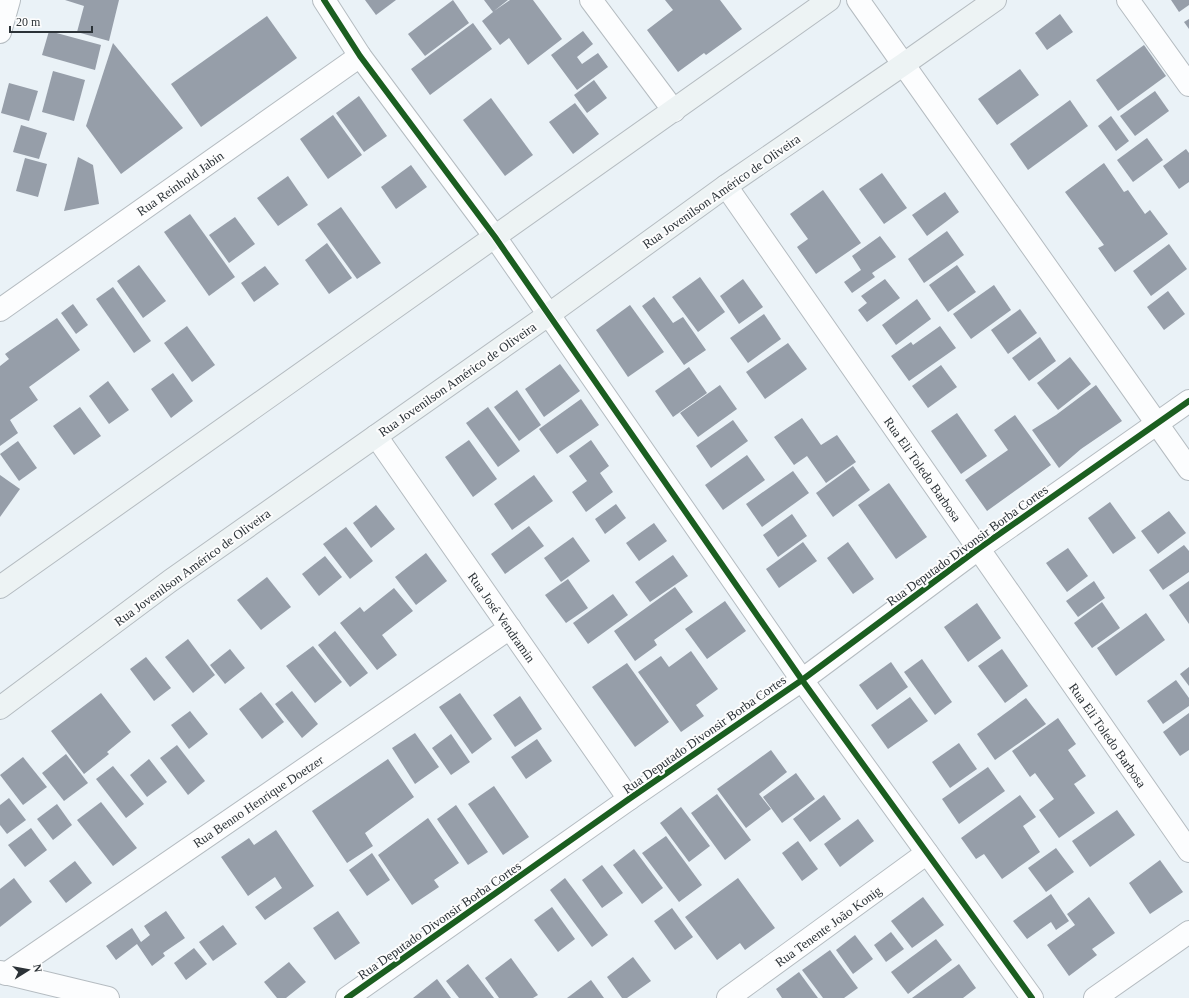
<svg xmlns="http://www.w3.org/2000/svg" width="1189" height="998" viewBox="0 0 1189 998" font-family="'Times New Roman',serif">
<style>
.building{fill:#969ea9}
.lines{fill:none;stroke-linecap:round;stroke-linejoin:round}
.minor-casing{stroke:#b5bcc1;stroke-width:24}
.secondary-casing{stroke:#b5bcc1;stroke-width:24}
.minor{stroke:#fcfdfe;stroke-width:22}
.secondary{stroke:#edf3f4;stroke-width:22}
.cycleway-casing{stroke:#fdfdfd;stroke-width:8}
.cycleway{stroke:#1b5e20;stroke-width:6}
.labels{text-anchor:middle;stroke-width:4;stroke-linejoin:round;paint-order:stroke}
.street-label{font-size:13px;fill:#2b3237;stroke:#fdfdfd}
</style>
<rect width="100%" height="100%" fill="#eaf2f7"/>
<g class="building">
<polygon points="65,0 119,0 109,41 77,32 84,6"/>
<polygon points="365,0 396,0 376,15"/>
<polygon points="453,0 469,23 425,56 408,34"/>
<polygon points="484,0 508,0 494,11 510,0 533,0 562,39 528,65 509,38 500,45 482,21 493,12"/>
<polygon points="665,0 720,0 742,29 706,55 704,53 678,72 647,30 673,10"/>
<polygon points="1171,0 1189,0 1189,5 1179,12"/>
<polygon points="1060,14 1073,32 1047,50 1035,33"/>
<polygon points="267,16 297,58 201,127 171,84"/>
<polygon points="1189,19 1189,29 1184,22"/>
<polygon points="473,23 492,49 430,95 411,69"/>
<polygon points="49,31 101,45 95,70 42,55"/>
<polygon points="583,31 593,44 577,57 582,64 598,53 608,67 577,90 551,55"/>
<polygon points="113,43 183,128 121,174 86,126"/>
<polygon points="1144,45 1166,76 1118,111 1096,80"/>
<polygon points="1020,69 1039,95 997,125 978,99"/>
<polygon points="53,71 85,80 74,121 42,112"/>
<polygon points="594,80 607,98 587,113 574,95"/>
<polygon points="9,83 38,91 29,121 1,113"/>
<polygon points="1155,91 1169,111 1135,136 1120,116"/>
<polygon points="359,96 387,136 364,152 336,113"/>
<polygon points="491,98 533,155 505,176 463,120"/>
<polygon points="1070,100 1088,126 1028,170 1010,144"/>
<polygon points="575,103 599,134 573,154 549,122"/>
<polygon points="333,115 362,155 328,179 300,139"/>
<polygon points="1111,116 1129,141 1116,151 1098,126"/>
<polygon points="21,125 47,133 39,159 13,152"/>
<polygon points="1147,138 1163,160 1133,182 1117,160"/>
<polygon points="1186,149 1189,153 1189,182 1179,189 1163,166"/>
<polygon points="78,157 93,165 99,204 64,211"/>
<polygon points="25,158 47,164 38,197 16,191"/>
<polygon points="1104,163 1124,192 1128,190 1145,214 1150,210 1168,234 1115,272 1098,248 1104,245 1065,192"/>
<polygon points="411,165 427,187 396,209 381,187"/>
<polygon points="882,173 907,208 884,224 859,189"/>
<polygon points="288,176 308,205 278,226 257,198"/>
<polygon points="823,190 861,243 816,274 797,247 808,239 790,214"/>
<polygon points="945,192 959,212 927,236 912,215"/>
<polygon points="341,207 381,263 357,279 317,224"/>
<polygon points="190,214 235,277 209,296 164,232"/>
<polygon points="235,217 255,244 229,263 209,235"/>
<polygon points="947,231 964,255 924,283 908,259"/>
<polygon points="880,236 896,257 872,273 875,277 852,293 844,282 861,270 852,256"/>
<polygon points="327,243 352,278 329,294 305,260"/>
<polygon points="1169,244 1187,269 1151,296 1133,271"/>
<polygon points="139,265 166,301 143,318 117,281"/>
<polygon points="957,265 976,292 948,312 929,285"/>
<polygon points="265,266 279,284 254,302 241,283"/>
<polygon points="700,277 725,312 698,332 672,297"/>
<polygon points="743,279 763,307 739,324 720,296"/>
<polygon points="885,279 900,298 867,322 858,310 867,303 861,296"/>
<polygon points="994,285 1011,310 971,339 953,314"/>
<polygon points="113,287 151,341 134,353 96,299"/>
<polygon points="1168,291 1185,314 1164,330 1147,307"/>
<polygon points="654,297 673,323 683,317 706,350 684,365 642,306"/>
<polygon points="917,299 931,319 896,345 882,325"/>
<polygon points="73,304 88,325 76,334 61,313"/>
<polygon points="630,305 664,352 628,377 596,330"/>
<polygon points="1020,309 1037,333 1008,354 991,330"/>
<polygon points="764,314 781,339 748,363 730,338"/>
<polygon points="57,318 80,350 29,387 38,400 10,420 18,433 0,446 0,366 9,359 5,354"/>
<polygon points="187,326 215,365 192,382 164,343"/>
<polygon points="940,326 956,348 909,381 891,356 911,342 913,345"/>
<polygon points="1040,337 1056,361 1029,381 1012,358"/>
<polygon points="788,343 807,369 765,399 746,372"/>
<polygon points="1070,357 1091,384 1058,410 1037,383"/>
<polygon points="560,364 580,391 544,417 525,389"/>
<polygon points="941,365 957,387 928,408 912,386"/>
<polygon points="689,367 707,393 673,417 655,391"/>
<polygon points="173,373 193,401 171,418 151,389"/>
<polygon points="108,381 129,410 109,424 89,396"/>
<polygon points="720,385 737,409 698,437 680,413"/>
<polygon points="1096,385 1122,421 1081,449 1059,468 1032,430 1056,415"/>
<polygon points="517,390 541,425 519,441 494,407"/>
<polygon points="581,399 599,425 557,454 539,429"/>
<polygon points="80,407 101,436 74,455 53,426"/>
<polygon points="488,407 520,451 498,467 466,423"/>
<polygon points="957,413 987,456 961,474 931,431"/>
<polygon points="1015,415 1051,465 987,511 965,480 1008,450 994,430"/>
<polygon points="802,418 821,445 837,435 856,462 826,483 807,456 794,465 774,437"/>
<polygon points="733,420 748,441 711,468 696,446"/>
<polygon points="469,440 497,479 473,497 445,457"/>
<polygon points="591,440 609,466 600,473 613,492 586,512 572,492 587,481 569,456"/>
<polygon points="18,441 37,468 19,481 0,454"/>
<polygon points="747,455 765,480 723,510 705,485"/>
<polygon points="853,466 870,490 833,517 816,493"/>
<polygon points="793,471 809,493 762,527 746,504"/>
<polygon points="0,475 20,489 0,517"/>
<polygon points="534,475 553,501 512,530 494,504"/>
<polygon points="889,483 927,537 896,559 858,505"/>
<polygon points="1110,502 1136,538 1113,554 1088,518"/>
<polygon points="616,504 626,518 605,534 595,519"/>
<polygon points="376,505 395,529 371,548 353,523"/>
<polygon points="1169,511 1186,533 1158,554 1141,531"/>
<polygon points="792,514 807,536 778,557 763,535"/>
<polygon points="654,523 667,541 639,561 626,543"/>
<polygon points="529,526 544,546 505,574 491,554"/>
<polygon points="346,527 373,561 350,579 323,544"/>
<polygon points="573,537 590,561 561,582 544,558"/>
<polygon points="803,542 817,561 779,588 766,569"/>
<polygon points="848,542 874,579 853,594 827,558"/>
<polygon points="1184,545 1189,551 1189,572 1163,590 1149,570"/>
<polygon points="1068,548 1088,576 1067,592 1046,563"/>
<polygon points="426,553 447,581 416,605 395,577"/>
<polygon points="673,555 688,576 650,602 635,582"/>
<polygon points="325,556 342,577 319,596 302,574"/>
<polygon points="267,577 291,607 261,630 237,600"/>
<polygon points="568,579 588,608 566,623 545,595"/>
<polygon points="1094,581 1105,598 1078,617 1066,601"/>
<polygon points="1189,581 1189,624 1169,595"/>
<polygon points="675,587 693,612 654,640 657,645 635,661 614,631"/>
<polygon points="394,588 413,611 382,635 397,655 377,670 340,623 360,607 364,612"/>
<polygon points="613,594 628,615 588,644 573,623"/>
<polygon points="725,601 746,631 707,659 685,629"/>
<polygon points="1102,602 1120,628 1092,648 1074,623"/>
<polygon points="977,603 1001,638 968,662 944,627"/>
<polygon points="1146,613 1165,640 1116,676 1097,648"/>
<polygon points="335,631 368,673 350,687 318,645"/>
<polygon points="188,639 215,675 193,693 165,657"/>
<polygon points="313,646 342,682 315,703 286,666"/>
<polygon points="230,649 245,668 225,684 210,665"/>
<polygon points="1002,649 1028,686 1005,703 978,666"/>
<polygon points="691,651 718,689 696,705 704,716 681,732 638,672 661,656 669,667"/>
<polygon points="146,657 171,688 154,701 130,669"/>
<polygon points="922,659 952,702 935,715 904,672"/>
<polygon points="891,662 908,687 877,710 859,685"/>
<polygon points="627,663 669,722 635,747 592,687"/>
<polygon points="1189,667 1189,686 1180,674"/>
<polygon points="1176,680 1189,698 1189,706 1163,724 1147,701"/>
<polygon points="292,691 318,724 302,738 275,704"/>
<polygon points="261,692 284,722 262,739 239,709"/>
<polygon points="101,693 131,732 107,752 109,754 84,774 51,731"/>
<polygon points="460,693 492,739 472,754 439,707"/>
<polygon points="520,696 542,729 515,747 493,715"/>
<polygon points="910,697 928,721 888,749 871,725"/>
<polygon points="1026,698 1046,724 995,760 977,734"/>
<polygon points="190,711 208,734 189,749 171,725"/>
<polygon points="1189,713 1189,750 1180,756 1163,732"/>
<polygon points="1058,718 1076,744 1068,750 1086,776 1074,784 1095,813 1059,838 1039,810 1054,799 1035,773 1030,777 1012,751"/>
<polygon points="415,733 439,767 415,784 392,748"/>
<polygon points="451,734 470,762 451,775 432,748"/>
<polygon points="537,739 552,761 526,779 511,757"/>
<polygon points="959,743 977,769 950,788 932,762"/>
<polygon points="177,745 205,781 188,795 160,758"/>
<polygon points="771,750 787,772 759,794 771,809 746,828 717,789"/>
<polygon points="66,754 88,783 64,801 42,773"/>
<polygon points="23,757 47,787 23,805 0,775"/>
<polygon points="149,759 167,782 147,797 130,775"/>
<polygon points="388,759 414,797 365,833 373,846 347,863 312,811"/>
<polygon points="113,766 144,804 126,818 96,779"/>
<polygon points="988,767 1005,791 959,824 942,799"/>
<polygon points="796,773 815,799 782,823 763,797"/>
<polygon points="494,786 529,837 503,855 468,804"/>
<polygon points="717,794 751,840 725,860 691,813"/>
<polygon points="824,795 841,819 810,842 793,819"/>
<polygon points="1020,795 1036,817 1023,826 1040,852 1002,879 984,854 976,859 961,838"/>
<polygon points="9,798 26,820 7,834 0,825 0,805"/>
<polygon points="101,802 137,848 113,866 77,820"/>
<polygon points="57,804 72,825 53,840 37,819"/>
<polygon points="456,805 488,852 468,865 437,819"/>
<polygon points="681,807 710,846 689,862 660,823"/>
<polygon points="1117,810 1135,835 1090,867 1072,841"/>
<polygon points="428,818 459,863 434,880 439,887 412,905 378,855"/>
<polygon points="858,819 874,841 840,867 824,844"/>
<polygon points="31,828 47,850 25,867 8,845"/>
<polygon points="276,830 314,886 265,920 255,907 282,888 275,877 248,896 221,857 249,838 254,845"/>
<polygon points="666,836 702,885 679,902 642,853"/>
<polygon points="798,841 818,869 802,881 782,853"/>
<polygon points="1056,848 1074,872 1046,892 1028,868"/>
<polygon points="634,849 663,888 642,904 613,865"/>
<polygon points="372,853 390,880 367,896 349,870"/>
<polygon points="1160,860 1183,892 1150,914 1129,883"/>
<polygon points="75,861 92,883 66,903 49,881"/>
<polygon points="602,865 623,893 602,908 582,880"/>
<polygon points="14,878 32,902 0,927 0,889"/>
<polygon points="565,878 608,935 592,947 550,890"/>
<polygon points="738,878 775,928 745,950 740,943 717,960 685,917"/>
<polygon points="1051,894 1069,921 1056,930 1051,922 1027,939 1013,921"/>
<polygon points="923,897 944,925 912,948 891,921"/>
<polygon points="1089,897 1115,933 1092,949 1097,955 1069,976 1047,945 1075,925 1067,914"/>
<polygon points="552,907 575,939 558,952 534,920"/>
<polygon points="672,908 693,937 675,950 654,921"/>
<polygon points="166,911 185,938 163,953 165,956 152,966 137,944 116,960 106,946 132,928 141,942 150,935 144,926"/>
<polygon points="338,911 360,943 335,960 313,928"/>
<polygon points="223,925 237,944 213,961 199,942"/>
<polygon points="891,932 904,949 886,962 874,945"/>
<polygon points="855,935 873,959 853,974 836,950"/>
<polygon points="936,939 952,960 908,994 891,972"/>
<polygon points="194,948 207,964 186,980 174,963"/>
<polygon points="830,950 858,988 844,998 823,998 802,970"/>
<polygon points="633,957 651,981 627,998 622,998 607,977"/>
<polygon points="511,958 538,995 533,998 499,998 485,978"/>
<polygon points="289,962 306,982 286,998 277,998 264,982"/>
<polygon points="468,964 494,998 459,998 446,981"/>
<polygon points="959,964 976,988 963,998 912,998"/>
<polygon points="799,972 818,998 782,998 776,989"/>
<polygon points="437,979 451,998 413,998"/>
<polygon points="591,980 604,998 567,998"/>
</g>
<g class="lines">
<defs>
<g id="minor">
<polyline points="324,0 360,56 495,237 802,680 1032,998"/>
<polyline points="591,0 674,111"/>
<polyline points="858,0 1189,469"/>
<polyline points="1128,0 1189,85"/>
<polyline points="0,32 9,0"/>
<polyline points="726,186 1189,851"/>
<polyline points="0,310 360,56"/>
<polyline points="376,436 629,799"/>
<polyline points="0,972 108,998"/>
<polyline points="6,974 510,628"/>
<polyline points="347,998 629,799 802,680 978,549 1189,401"/>
<polyline points="728,998 927,853"/>
<polyline points="1095,998 1189,932"/>
</g>
<g id="secondary">
<polyline points="0,587 829,0"/>
<polyline points="0,708 170,581 548,315 726,186 904,64 995,0"/>
</g>
</defs>
<use href="#minor" class="minor-casing"/>
<use href="#secondary" class="secondary-casing"/>
<use href="#minor" class="minor"/>
<use href="#secondary" class="secondary"/>
<defs>
<g id="cycleway">
<polyline points="324,0 360,56 495,237 802,680 1032,998"/>
<polyline points="347,998 629,799 802,680 978,549 1189,401"/>
</g>
</defs>
<use href="#cycleway" class="cycleway-casing"/>
<use href="#cycleway" class="cycleway"/>
</g>
<g class="labels">
<g class="street-label">
<text transform="translate(180 183) rotate(-35)" y="5">Rua Reinhold Jabin</text>
<text transform="translate(721 191) rotate(-35)" y="5">Rua Jovenilson Américo de Oliveira</text>
<text transform="translate(457 379) rotate(-35)" y="5">Rua Jovenilson Américo de Oliveira</text>
<text transform="translate(923 469) rotate(55)" y="5">Rua Eli Toledo Barbosa</text>
<text transform="translate(967 545) rotate(-36)" y="5">Rua Deputado Divonsir Borba Cortes</text>
<text transform="translate(192 567) rotate(-36)" y="5">Rua Jovenilson Américo de Oliveira</text>
<text transform="translate(502 617) rotate(55)" y="5">Rua José Vendramin</text>
<text transform="translate(704 734) rotate(-35)" y="5">Rua Deputado Divonsir Borba Cortes</text>
<text transform="translate(1108 735) rotate(55)" y="5">Rua Eli Toledo Barbosa</text>
<text transform="translate(258 801) rotate(-34)" y="5">Rua Benno Henrique Doetzer</text>
<text transform="translate(439 920) rotate(-35)" y="5">Rua Deputado Divonsir Borba Cortes</text>
<text transform="translate(828 926) rotate(-36)" y="5">Rua Tenente João Konig</text>
</g>
</g>
<g transform="translate(28 970) rotate(79)" stroke="#fdfdfd" stroke-width="3" paint-order="stroke">
<path d="M0-3L7 15L0 10L-7 15Z" fill="#2b3237"/>
<text y="-6" font-size="11" font-weight="bold" text-anchor="middle" fill="#2b3237">N</text>
</g>
<path d="M10 26v6h82v-6" fill="none" stroke="#2b3237" stroke-width="2"/>
<text x="16" y="26" font-size="12" fill="#2b3237" stroke="#fdfdfd" stroke-width="3" paint-order="stroke">20 m</text>
</svg>
